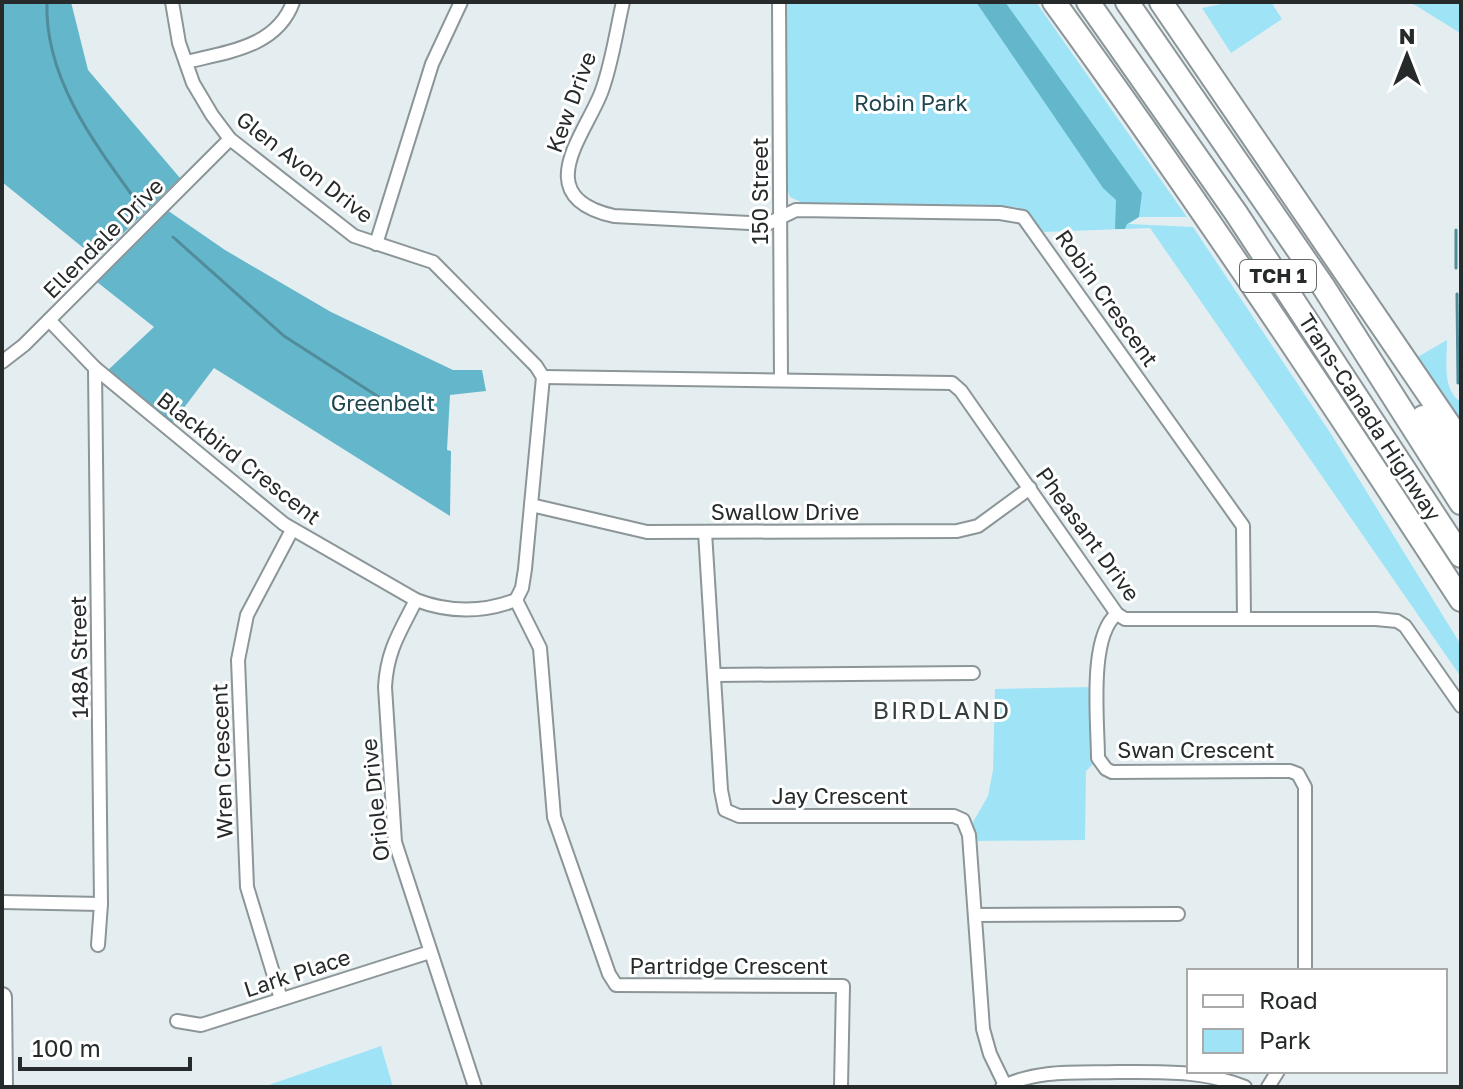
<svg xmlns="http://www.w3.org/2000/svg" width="1463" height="1089" viewBox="0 0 1463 1089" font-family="'Golos Text',sans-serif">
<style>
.green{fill:#9ee4f6}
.forest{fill:#64b7cb}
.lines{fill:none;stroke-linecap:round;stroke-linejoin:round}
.stream{stroke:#518c9a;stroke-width:3}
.street-casing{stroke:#8c9598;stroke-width:16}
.secondary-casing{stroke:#8c9598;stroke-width:22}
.highway-casing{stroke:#8c9598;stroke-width:26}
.street{stroke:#fff;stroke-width:12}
.secondary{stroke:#fff;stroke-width:18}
.highway{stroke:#fff;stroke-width:22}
.labels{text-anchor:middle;stroke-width:6;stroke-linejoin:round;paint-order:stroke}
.shield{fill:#fff;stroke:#676a6b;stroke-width:2}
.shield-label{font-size:20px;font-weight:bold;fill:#262a2b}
.street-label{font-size:22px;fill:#262a2b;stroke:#fff}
.park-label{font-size:22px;fill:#1e454e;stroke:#fff}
.neighbourhood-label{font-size:24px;letter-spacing:2px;fill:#353e40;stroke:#fff}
</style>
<rect width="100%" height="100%" fill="#e4eef1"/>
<g class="green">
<polygon points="786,2 1036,2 1187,217 1139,217 1129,224 1193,227 1331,434 1461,645 1461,677 1150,228 1043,232 1029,213 1016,207 803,203 790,197 787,189"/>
<polygon points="1231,2 1271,2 1282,19 1231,53 1202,8"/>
<polygon points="1410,2 1461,2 1461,35 1457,31"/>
<path d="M1447,340C1447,361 1442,390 1461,402V421L1416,358Z"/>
<polygon points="1091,687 1093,764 1086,771 1085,840 976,841 973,822 988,796 993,770 995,689"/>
<polygon points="381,1046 393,1087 263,1087"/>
</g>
<g class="forest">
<polygon points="2,2 71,2 88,70 180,178 97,259 2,182"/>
<polygon points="976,2 1005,2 1142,193 1139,217 1127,224 1125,229 1115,229 1116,200 1103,188"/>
<polygon points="167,210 225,250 331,312 453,370 482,370 486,391 450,395 447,450 451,451 450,516 214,368 171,425 108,370 154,327 97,282"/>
</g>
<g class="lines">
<g class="stream">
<path d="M47,2C44,79 97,147 140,206"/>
<polyline points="173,237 284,336 385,401"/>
<polyline points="1456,268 1456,230"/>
<polyline points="1457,294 1458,383"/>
</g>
<defs>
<g id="street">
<polyline points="172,2 179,43 193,83 212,115 230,139 354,236 433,262 536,366 543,377"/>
<path d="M623,2C616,32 612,64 601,93C584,136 529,197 614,216L767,224L796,210L1000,213L1023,217L1243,526L1244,619"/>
<polyline points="779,2 781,380"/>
<path d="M186,62C227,52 277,47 293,2"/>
<polyline points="376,244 432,64 461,2"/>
<path d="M49,320L95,368L284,524L416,600C450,613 482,613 516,600"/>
<polyline points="2,362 24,345 230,139"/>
<polyline points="95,368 101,904 98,945"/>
<polyline points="543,377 952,383 961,391 1117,614 1125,619 1376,619 1397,621 1405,626 1461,706"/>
<polyline points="531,505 647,532 957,531 978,526 1030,488"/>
<polyline points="705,532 721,790 725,810 739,816 954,816 963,820 969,835 983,1029 990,1054 1005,1085"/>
<path d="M416,600C400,632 387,650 385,687L395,842L475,1087"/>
<polyline points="516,600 540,648 554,817 609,974 616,985 843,986 841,1087"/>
<polyline points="516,600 522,588 525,569 543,377"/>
<path d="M1117,614C1088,636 1098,723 1098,758L1106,769L1112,772L1290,771L1298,774L1305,787V971"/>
<polyline points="714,675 973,673"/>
<polyline points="2,902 101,904"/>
<polyline points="976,915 1178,914"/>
<polyline points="281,999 247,887 238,660 247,615 292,530"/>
<polyline points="177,1021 201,1025 430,952"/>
<path d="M1002,1087C1038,1069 1078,1073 1117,1072C1162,1072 1203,1070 1245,1087"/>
<polyline points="1268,1087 1278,1071"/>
</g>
<polyline id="secondary" points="2,997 3,1087"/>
<g id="highway">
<path d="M1054,2C1196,197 1329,398 1461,600"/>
<polyline points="1088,2 1236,213 1461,556"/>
<polyline points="1127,2 1323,286 1461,503"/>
<polyline points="1161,2 1461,442"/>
<polyline points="1423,417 1461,472"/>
</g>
</defs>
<use href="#street" class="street-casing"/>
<use href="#secondary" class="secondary-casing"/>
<use href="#highway" class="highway-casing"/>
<use href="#street" class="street"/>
<use href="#secondary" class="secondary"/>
<use href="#highway" class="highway"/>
</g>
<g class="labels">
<rect class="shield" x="1240" y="260" width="76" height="32" rx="6"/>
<g class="shield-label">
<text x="1278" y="283">TCH 1</text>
</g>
<g class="street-label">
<text transform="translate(571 102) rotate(-70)" y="8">Kew Drive</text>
<text transform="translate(305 167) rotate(38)" y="8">Glen Avon Drive</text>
<text transform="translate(760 191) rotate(-90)" y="8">150 Street</text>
<text transform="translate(103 238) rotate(-45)" y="8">Ellendale Drive</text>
<text transform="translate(1107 298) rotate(55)" y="8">Robin Crescent</text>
<text transform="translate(1370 417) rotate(57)" y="8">Trans-Canada Highway</text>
<text transform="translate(239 458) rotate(38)" y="8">Blackbird Crescent</text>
<text x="785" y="520">Swallow Drive</text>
<text transform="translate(1088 534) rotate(54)" y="8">Pheasant Drive</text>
<text transform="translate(79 657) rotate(-91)" y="8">148A Street</text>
<text x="1196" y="758">Swan Crescent</text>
<text transform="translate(222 761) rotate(-92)" y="8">Wren Crescent</text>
<text x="840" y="804">Jay Crescent</text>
<text transform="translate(375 800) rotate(-96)" y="8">Oriole Drive</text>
<text x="729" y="974">Partridge Crescent</text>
<text transform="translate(297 973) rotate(-18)" y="8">Lark Place</text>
</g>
<g class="park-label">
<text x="911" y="111">Robin Park</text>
<text x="383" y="411">Greenbelt</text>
</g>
<g class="neighbourhood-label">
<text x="942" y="719">BIRDLAND</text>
</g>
</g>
<rect width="1463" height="1089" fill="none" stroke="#262a2b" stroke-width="8"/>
<rect x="1187" y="969" width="260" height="104" fill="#ffffff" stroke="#a8aaaa" stroke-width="2"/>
<rect x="1203" y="995" width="40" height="12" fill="#ffffff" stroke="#a8aaaa" stroke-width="2"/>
<text x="1259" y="1009" font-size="24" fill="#262a2b">Road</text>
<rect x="1203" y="1029" width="40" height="24" fill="#9ee4f6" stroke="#a8aaaa" stroke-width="2"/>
<text x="1259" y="1049" font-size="24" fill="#262a2b">Park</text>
<g transform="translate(1407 56)" stroke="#ffffff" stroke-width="6" paint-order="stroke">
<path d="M0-6L14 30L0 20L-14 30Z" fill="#262a2b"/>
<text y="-12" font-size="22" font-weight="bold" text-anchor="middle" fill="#262a2b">N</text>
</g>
<path d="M20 1057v12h170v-12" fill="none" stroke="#262a2b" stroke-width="4"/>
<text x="32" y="1057" font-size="24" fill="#262a2b" stroke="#ffffff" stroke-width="6" paint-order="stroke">100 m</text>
</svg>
